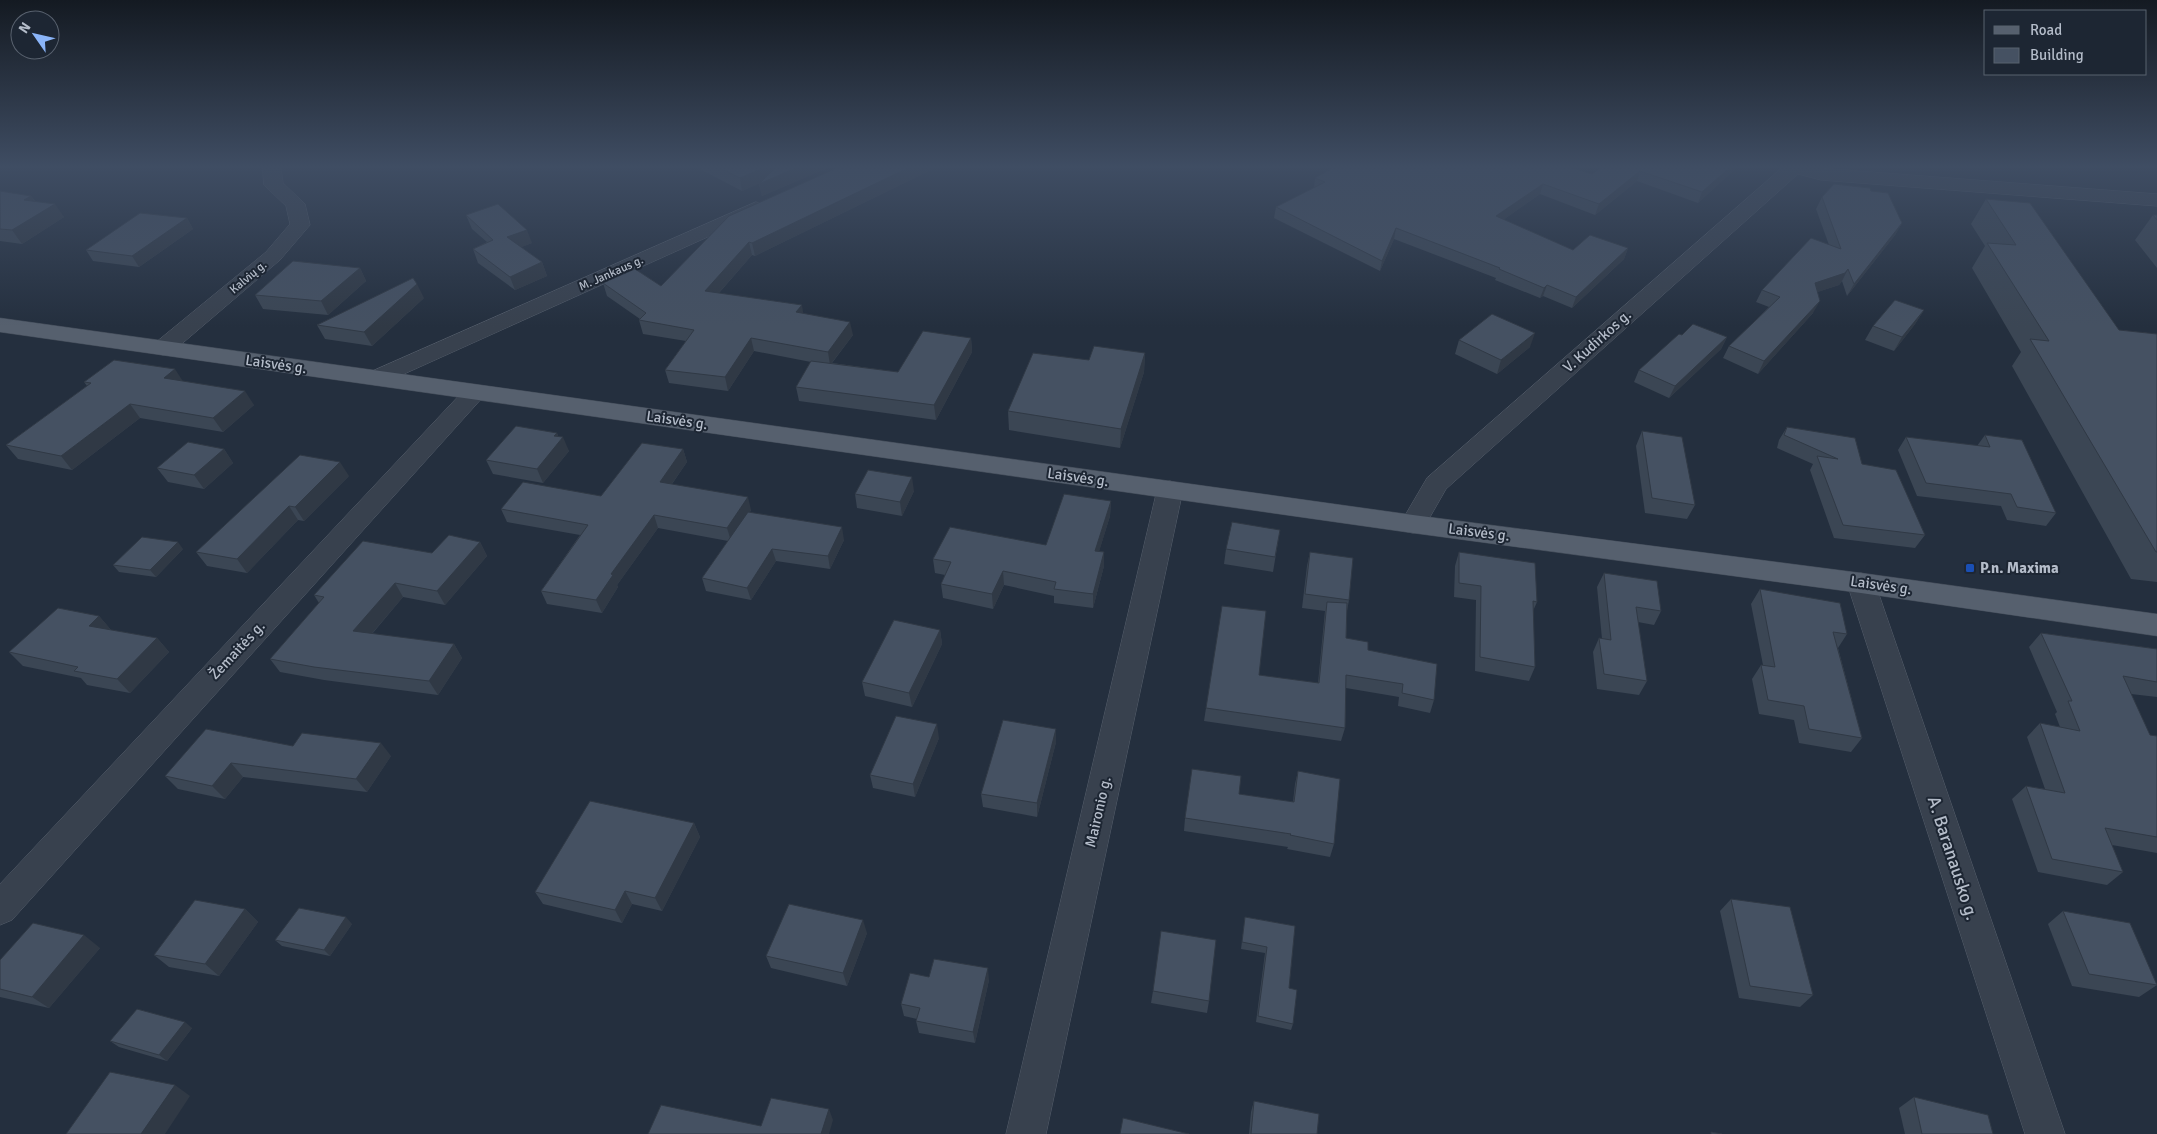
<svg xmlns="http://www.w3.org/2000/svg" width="2157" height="1134" viewBox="0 0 2157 1134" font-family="Signika,sans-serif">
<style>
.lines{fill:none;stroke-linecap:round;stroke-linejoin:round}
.minor-casing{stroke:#565f6c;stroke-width:1}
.major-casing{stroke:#414a57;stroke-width:1}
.minor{fill:#38414e;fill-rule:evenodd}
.major{fill:#56606e;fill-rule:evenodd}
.wall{fill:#3b4654}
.shaded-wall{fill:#303945}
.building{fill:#455162;stroke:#303945}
.transit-dot{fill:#1a4fb4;stroke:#1d2633;stroke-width:2}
.labels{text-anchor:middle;stroke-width:4;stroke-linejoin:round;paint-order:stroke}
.far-street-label{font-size:12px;fill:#b4bcc9;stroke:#1d2633}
.street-label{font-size:15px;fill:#b4bcc9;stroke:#1d2633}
.poi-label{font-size:15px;font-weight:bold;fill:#b4bcc9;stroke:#1d2633;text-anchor:start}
.near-street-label{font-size:18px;fill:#b4bcc9;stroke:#1d2633}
</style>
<rect width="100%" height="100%" fill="#242f3e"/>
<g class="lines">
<defs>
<g id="minor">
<polygon points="263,168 281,168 283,183 305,204 310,225 280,260 171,353 163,355 155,353 152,348 155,343 266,252 290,224 286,206 264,185"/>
<polygon points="1782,168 1819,168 2157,194 2157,206 1821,180 1798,174 1446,489 1422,531 1413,533 1404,531 1400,524 1427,478"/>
<polygon points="756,202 763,204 766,208 763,212 384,383 376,385 368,383 364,378 368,373"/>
<polygon points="475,385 483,387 487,392 483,397 12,920 0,925 0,884 467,387"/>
<polygon points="1170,481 1179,484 1183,490 1046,1134 1006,1134 1157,490 1161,484"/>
<polygon points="1861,573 1871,576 1875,583 2065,1134 2025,1134 1847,583 1851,576"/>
</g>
<polygon id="major" points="0,318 1413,515 1861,573 2157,614 2157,636 1861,593 1413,533 0,332"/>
</defs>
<use href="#minor" class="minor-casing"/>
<use href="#major" class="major-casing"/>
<use href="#minor" class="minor"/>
<use href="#major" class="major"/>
</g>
<g class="wall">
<polygon points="698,168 827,168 762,196 759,184 760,183 742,191"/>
<polygon points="837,168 935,168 755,256 752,255 719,293 803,313 853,335 832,363 898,372 971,338 972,352 936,420 799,401 796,387 811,362 754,351 728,391 669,383 665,370 686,341 643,334 639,320 640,319 607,296 603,283 661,286"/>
<polygon points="1600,168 1736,168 1698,203 1637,181 1595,215 1540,194 1503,220 1573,250 1628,248 1624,259 1572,308 1543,296 1540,298 1495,280 1496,278 1394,239 1380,271 1274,218 1276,207 1314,188 1315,178 1592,174"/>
<polygon points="0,191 31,196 35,201 64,217 22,244 0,241"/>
<polygon points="1871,191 1902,223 1895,235 1847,296 1842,281 1839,285 1817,292 1813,313 1758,374 1723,358 1729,346 1769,307 1756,302 1762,290 1829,245 1816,209 1822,197"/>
<polygon points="1986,199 2119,330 2157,334 2157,582 2131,579 2012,366 2021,352 1972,268 1985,246 1971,224"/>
<polygon points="466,215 532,243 521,247 542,262 547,276 515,290 478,263 473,249 487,242 472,229"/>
<polygon points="2153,215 2157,215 2157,268 2135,240"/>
<polygon points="187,218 193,229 139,267 93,261 86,250"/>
<polygon points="360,268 366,281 328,315 263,309 255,295"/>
<polygon points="424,298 372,346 325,339 317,325"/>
<polygon points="1924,310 1915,324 1894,351 1865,340 1873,326"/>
<polygon points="1682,335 1727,337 1721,349 1669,398 1634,382 1639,370"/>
<polygon points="1459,340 1530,347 1497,374 1455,354"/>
<polygon points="1145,353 1144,372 1120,448 1009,430 1008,411"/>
<polygon points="182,381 254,405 223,432 140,418 72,470 18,459 6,445 87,386 84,382"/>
<polygon points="1787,427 1862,464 1925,535 1915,548 1834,538 1810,470 1813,464 1777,448 1779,440"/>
<polygon points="1642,431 1695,505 1687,519 1645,513 1636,446"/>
<polygon points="557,433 558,436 569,451 543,483 493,474 486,460"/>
<polygon points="1985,435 2056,513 2046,526 2007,520 2001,506 1917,496 1898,450 1906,437 1977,446"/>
<polygon points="224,449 233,463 204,489 168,482 157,468"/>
<polygon points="683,449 687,462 672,484 751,510 750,512 844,540 830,569 776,561 751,600 706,591 702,578 728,541 658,528 617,585 618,587 602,613 547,604 541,591 580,535 507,522 501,509 601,496"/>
<polygon points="349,476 304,521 298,520 247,573 207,566 196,552"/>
<polygon points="914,491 902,516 857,508 855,494"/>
<polygon points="1111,501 1110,516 1099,551 1104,552 1104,566 1093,608 1054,603 1054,596 1004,585 993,609 943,598 941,584 945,575 935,573 933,559 1046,545"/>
<polygon points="1280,530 1273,572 1224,564 1226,549"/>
<polygon points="480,542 487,556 445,605 403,597 372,634 454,644 462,658 438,695 324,680 280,672 270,659 319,603 314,595 432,553"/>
<polygon points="183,549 156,577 119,572 113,565"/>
<polygon points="1310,552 1349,600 1347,611 1346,638 1368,650 1434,700 1430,713 1398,706 1399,697 1346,688 1345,728 1341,741 1204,721 1206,708 1259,675 1318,683 1325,611 1302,608 1307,566"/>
<polygon points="1459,552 1537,602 1533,611 1535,667 1529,681 1475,671 1476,600 1454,597 1455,566"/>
<polygon points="1604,573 1661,611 1654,625 1638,622 1647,681 1639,695 1597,689 1593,652 1599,638 1602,639 1597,587"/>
<polygon points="1760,589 1847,634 1838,648 1862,738 1851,752 1799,743 1794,720 1759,714 1752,679 1761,665 1763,665 1751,604"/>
<polygon points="99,616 111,630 157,638 169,652 130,693 87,685 81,678 23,666 9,652"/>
<polygon points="940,630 942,644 912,707 865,696 862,682"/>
<polygon points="2041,633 2157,649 2157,697 2131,694 2150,735 2157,736 2157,853 2112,845 2123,872 2107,885 2038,872 2012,799 2026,786 2045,789 2027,737 2040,723 2060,727 2055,714 2057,712 2029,647"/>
<polygon points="939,738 915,797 873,788 870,775"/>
<polygon points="1056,742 1037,817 983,807 981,794"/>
<polygon points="293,746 391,756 367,792 243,777 225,799 178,789 165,776"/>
<polygon points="1298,771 1334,844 1330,857 1287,849 1288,847 1184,831 1185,818 1239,794 1293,802 1295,784"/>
<polygon points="694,823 700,837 662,911 632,904 622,923 543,904 535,892"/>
<polygon points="1731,899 1813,995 1800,1007 1739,998 1720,911"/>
<polygon points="245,909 258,922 219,976 169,967 154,955"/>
<polygon points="2063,911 2157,985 2139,997 2072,986 2048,924"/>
<polygon points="1245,917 1295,926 1289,988 1293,1024 1291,1030 1256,1022 1265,953 1241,949"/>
<polygon points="352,924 330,956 282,946 275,940"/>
<polygon points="867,933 847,986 771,968 766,956"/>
<polygon points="100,948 49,1008 0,997 0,960"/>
<polygon points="929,977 989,980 975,1043 919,1033 916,1021 917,1019 904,1016 901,1004"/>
<polygon points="1153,991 1209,1001 1207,1013 1151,1003"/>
<polygon points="192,1028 167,1061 119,1047 110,1041"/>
<polygon points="1914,1097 1993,1134 1905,1134 1899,1108"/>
<polygon points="1254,1101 1317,1134 1249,1134 1251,1112"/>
</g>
<g class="shaded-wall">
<polygon points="763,168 785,168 786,172 742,191 740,178"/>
<polygon points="796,168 827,168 762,196 759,184"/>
<polygon points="908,168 935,168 755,256 752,243"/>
<polygon points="1729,168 1736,168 1698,203 1702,192"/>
<polygon points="1640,171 1637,181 1595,215 1599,204"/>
<polygon points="1543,184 1540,194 1493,227 1496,216"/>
<polygon points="31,196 40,209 24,200"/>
<polygon points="55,204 64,217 22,244 12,230"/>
<polygon points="187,218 193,229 139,267 132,256"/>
<polygon points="1902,223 1895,235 1847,296 1854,284"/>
<polygon points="1396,228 1394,239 1380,271 1382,261"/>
<polygon points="527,230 532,243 512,251 507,237"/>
<polygon points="749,242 752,255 709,304 705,291"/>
<polygon points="1628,248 1624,259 1572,308 1576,297"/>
<polygon points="542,262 547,276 515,290 510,277"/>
<polygon points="360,268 366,281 328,315 321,301"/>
<polygon points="1848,269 1842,281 1839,285 1809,295 1815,283"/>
<polygon points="417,284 424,298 372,346 364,332"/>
<polygon points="1547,285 1543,296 1540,298 1544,288"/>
<polygon points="1820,301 1813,313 1758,374 1764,361"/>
<polygon points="802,305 804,318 796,312"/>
<polygon points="1924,310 1915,324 1894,351 1902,337"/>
<polygon points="850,322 853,335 830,365 828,352"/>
<polygon points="1535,333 1530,347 1497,374 1501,360"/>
<polygon points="1727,337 1721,349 1669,398 1675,386"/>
<polygon points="751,338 754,351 728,391 725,377"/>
<polygon points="971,338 972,352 936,420 934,405"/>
<polygon points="1145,353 1144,372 1120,448 1121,429"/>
<polygon points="175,369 184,383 164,378"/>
<polygon points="245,391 254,405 223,432 213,418"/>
<polygon points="130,404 140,418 72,470 61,456"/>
<polygon points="557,433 560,441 563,437 569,451 543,483 537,469 554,436"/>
<polygon points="224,449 233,463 204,489 194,475"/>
<polygon points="683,449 687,462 664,495 660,482"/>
<polygon points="340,462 349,476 304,521 295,507"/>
<polygon points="912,477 914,491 902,516 900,502"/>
<polygon points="748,497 751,510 731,541 727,528"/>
<polygon points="1111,501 1110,516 1095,565 1095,551"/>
<polygon points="289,506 298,520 247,573 237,559"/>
<polygon points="654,515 658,528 617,585 618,587 602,613 596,600 611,574"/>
<polygon points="842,527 844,540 830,569 828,556"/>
<polygon points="178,542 183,549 156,577 150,570"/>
<polygon points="480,542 487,556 445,605 437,591"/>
<polygon points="772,549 776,561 751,600 747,588"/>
<polygon points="1104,552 1104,566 1093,608 1093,594"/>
<polygon points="1003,571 1004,585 993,609 992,594"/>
<polygon points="395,583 403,597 362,645 353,631"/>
<polygon points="99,616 112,631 89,626"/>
<polygon points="940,630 942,644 912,707 909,693"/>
<polygon points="157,638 169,652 130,693 117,679"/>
<polygon points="454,644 462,658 438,695 429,681"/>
<polygon points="937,724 939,738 915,797 913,784"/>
<polygon points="1056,729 1056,742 1037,817 1037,803"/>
<polygon points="381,743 391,756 367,792 356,779"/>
<polygon points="231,763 243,777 225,799 212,786"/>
<polygon points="694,823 700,837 662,911 655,898"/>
<polygon points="625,891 632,904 622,923 615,910"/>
<polygon points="245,909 258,922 219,976 205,964"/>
<polygon points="346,917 352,924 330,956 324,950"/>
<polygon points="863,920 867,933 847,986 843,973"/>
<polygon points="84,935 100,948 49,1008 32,997"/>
<polygon points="988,968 989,980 975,1043 973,1032"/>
<polygon points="185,1022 192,1028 167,1061 159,1055"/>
<polygon points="175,1085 190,1096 165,1134 141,1134"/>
<polygon points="829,1109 833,1120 829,1134 821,1134"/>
</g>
<g class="building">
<polygon points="720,168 763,168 740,178"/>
<polygon points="775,168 796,168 759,184"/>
<polygon points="837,168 908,168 752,243 749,242 705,291 802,305 796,312 850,322 828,352 751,338 725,377 665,370 694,330 639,320 646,313 603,283 635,269 661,286 729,216"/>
<polygon points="1332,168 1573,168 1592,174 1600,168 1729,168 1702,192 1640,171 1599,204 1543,184 1496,216 1573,250 1590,235 1628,248 1576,297 1547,285 1544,288 1499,269 1500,268 1396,228 1382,261 1276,207 1325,182 1315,178"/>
<polygon points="1834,184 1870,188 1871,191 1888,193 1902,223 1854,284 1848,269 1845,273 1815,283 1820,301 1764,361 1729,346 1780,297 1762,290 1811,238 1841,249 1822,197"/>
<polygon points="0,191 31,196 24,200 55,204 12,230 0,229"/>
<polygon points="1986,199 2030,203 2119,330 2157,334 2157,552 2156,552 2030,339 2049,341 1987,243 2016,245"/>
<polygon points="498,204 527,230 507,237 542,262 510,277 473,249 493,240 466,215"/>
<polygon points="140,213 187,218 132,256 86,250"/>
<polygon points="2153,215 2157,215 2157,220"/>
<polygon points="293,261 360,268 321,301 255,295"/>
<polygon points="413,278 417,284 364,332 317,325"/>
<polygon points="1895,300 1924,310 1902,337 1873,326"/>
<polygon points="1492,314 1535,333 1501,360 1459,340"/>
<polygon points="1693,324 1727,337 1675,386 1639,370 1679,334 1682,335"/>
<polygon points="923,331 971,338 934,405 796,387 811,361 898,372"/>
<polygon points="1094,346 1145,353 1121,429 1008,411 1033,353 1089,360"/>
<polygon points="114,360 175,369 164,378 245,391 213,418 130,404 61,456 6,445 91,383 84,382"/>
<polygon points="516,426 557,433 554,436 563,437 537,469 486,460"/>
<polygon points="1787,427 1855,438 1862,464 1896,470 1925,535 1843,525 1817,456 1838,459 1784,435"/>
<polygon points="1642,431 1682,437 1695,505 1652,498"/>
<polygon points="1985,435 2022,440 2056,513 2017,507 2011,494 1926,483 1906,437 1990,447"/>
<polygon points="188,442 224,449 194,475 157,468"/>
<polygon points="642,443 683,449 660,482 748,497 727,528 654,515 611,574 613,575 596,600 541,591 588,525 501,509 523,482 601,496"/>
<polygon points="300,455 340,462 295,507 289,506 237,559 196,552"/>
<polygon points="868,470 912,477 900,502 855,494"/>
<polygon points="1064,494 1111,501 1095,551 1104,552 1093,594 1054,589 1056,582 1003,571 992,594 941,584 951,562 933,559 950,527 1046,545"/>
<polygon points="748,512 842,527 828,556 772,549 747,588 702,578"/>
<polygon points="1232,522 1280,530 1275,557 1226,549"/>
<polygon points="449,535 480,542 437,591 395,583 353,631 454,644 429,681 314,667 270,659 324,597 314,595 363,541 432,553"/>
<polygon points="142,537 178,542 150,570 113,565"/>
<polygon points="1310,552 1353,558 1349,600 1305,594"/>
<polygon points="1459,552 1535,563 1537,602 1533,601 1535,667 1480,657 1481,586 1459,583"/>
<polygon points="1604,573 1657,581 1661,611 1636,607 1647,681 1604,674 1599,638 1611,640"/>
<polygon points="1760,589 1840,603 1847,634 1833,632 1862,738 1809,729 1804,706 1768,700 1761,665 1775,667"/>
<polygon points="1327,602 1347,603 1346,638 1368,642 1368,650 1437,664 1434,700 1402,693 1403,684 1346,675 1345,728 1206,708 1222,606 1266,611 1259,675 1319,683"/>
<polygon points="58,608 99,616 89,626 157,638 117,679 74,671 78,667 9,652"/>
<polygon points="894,620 940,630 909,693 862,682"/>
<polygon points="2041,633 2157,649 2157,682 2123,676 2150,735 2157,736 2157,837 2105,828 2123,872 2052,859 2026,786 2065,793 2040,723 2080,731 2068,701 2072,701"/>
<polygon points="896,716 937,724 913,784 870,775"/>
<polygon points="1003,720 1056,729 1037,803 981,794"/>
<polygon points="206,729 293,746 302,733 381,743 356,779 231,763 212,786 165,776"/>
<polygon points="1192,769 1241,776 1239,794 1294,802 1298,771 1340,779 1334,844 1290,835 1291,834 1185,818"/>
<polygon points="590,801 694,823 655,898 625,891 615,910 535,892"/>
<polygon points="1731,899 1790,907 1813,995 1750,986"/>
<polygon points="195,900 245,909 205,964 154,955"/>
<polygon points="789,904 863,920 843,973 766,956"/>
<polygon points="299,908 346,917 324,950 275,940"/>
<polygon points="2063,911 2130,923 2157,985 2089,974"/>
<polygon points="1245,917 1295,926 1289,988 1297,990 1293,1024 1258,1016 1267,947 1242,942"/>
<polygon points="33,923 84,935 32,997 0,989 0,960"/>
<polygon points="1161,931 1216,940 1209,1001 1153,991"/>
<polygon points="934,959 988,968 973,1032 916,1021 920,1008 901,1004 910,973 929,977"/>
<polygon points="137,1009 185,1022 159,1055 110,1041"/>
<polygon points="110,1072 175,1085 141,1134 66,1134"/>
<polygon points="1914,1097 1988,1115 1993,1134 1922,1134"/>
<polygon points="771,1098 829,1109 821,1134 648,1134 661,1105 761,1126"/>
<polygon points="1254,1101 1319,1114 1317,1134 1251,1134"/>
<polygon points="1123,1118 1189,1134 1120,1134"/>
<polygon points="1711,1132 1722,1134 1711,1134"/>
</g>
<linearGradient id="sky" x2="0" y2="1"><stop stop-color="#141a22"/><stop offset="0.51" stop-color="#3f4d63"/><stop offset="1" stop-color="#3f4d63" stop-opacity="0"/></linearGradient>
<rect width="2157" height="327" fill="url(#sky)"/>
<rect class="transit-dot" x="1965" y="563" width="10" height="10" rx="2.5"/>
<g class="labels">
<g class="far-street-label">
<text transform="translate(611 273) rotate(-24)" y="4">M. Jankaus g.</text>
<text transform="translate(248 277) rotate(-40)" y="4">Kalvių g.</text>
</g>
<g class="street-label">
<text transform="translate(1597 341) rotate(-42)" y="5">V. Kudirkos g.</text>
<text transform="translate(276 364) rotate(8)" y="5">Laisvės g.</text>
<text transform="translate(677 420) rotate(8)" y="5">Laisvės g.</text>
<text transform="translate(1078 477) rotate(8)" y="5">Laisvės g.</text>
<text transform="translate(1479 532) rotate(7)" y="5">Laisvės g.</text>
<text transform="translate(1881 585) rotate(8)" y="5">Laisvės g.</text>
<text transform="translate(237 650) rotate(-47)" y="5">Žemaitės g.</text>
<text transform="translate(1098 812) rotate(-77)" y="5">Maironio g.</text>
</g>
<g class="poi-label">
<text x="1980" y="573">P.n. Maxima</text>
</g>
<g class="near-street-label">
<text transform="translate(1953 858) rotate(72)" y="6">A. Baranausko g.</text>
</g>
</g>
<rect x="1984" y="10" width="162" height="65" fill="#1d2633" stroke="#59626f"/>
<rect x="1994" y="26" width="25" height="8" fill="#56606e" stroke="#59626f"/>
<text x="2030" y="35" font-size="15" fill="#b4bcc9">Road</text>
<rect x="1994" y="48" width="25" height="15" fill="#455162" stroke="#59626f"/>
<text x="2030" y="60" font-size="15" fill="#b4bcc9">Building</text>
<g transform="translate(35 35) rotate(304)"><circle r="24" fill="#1d2633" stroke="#59626f"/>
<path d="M0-4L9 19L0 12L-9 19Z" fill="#8ab4f8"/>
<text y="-8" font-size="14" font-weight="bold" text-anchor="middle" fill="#b4bcc9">N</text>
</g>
</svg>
